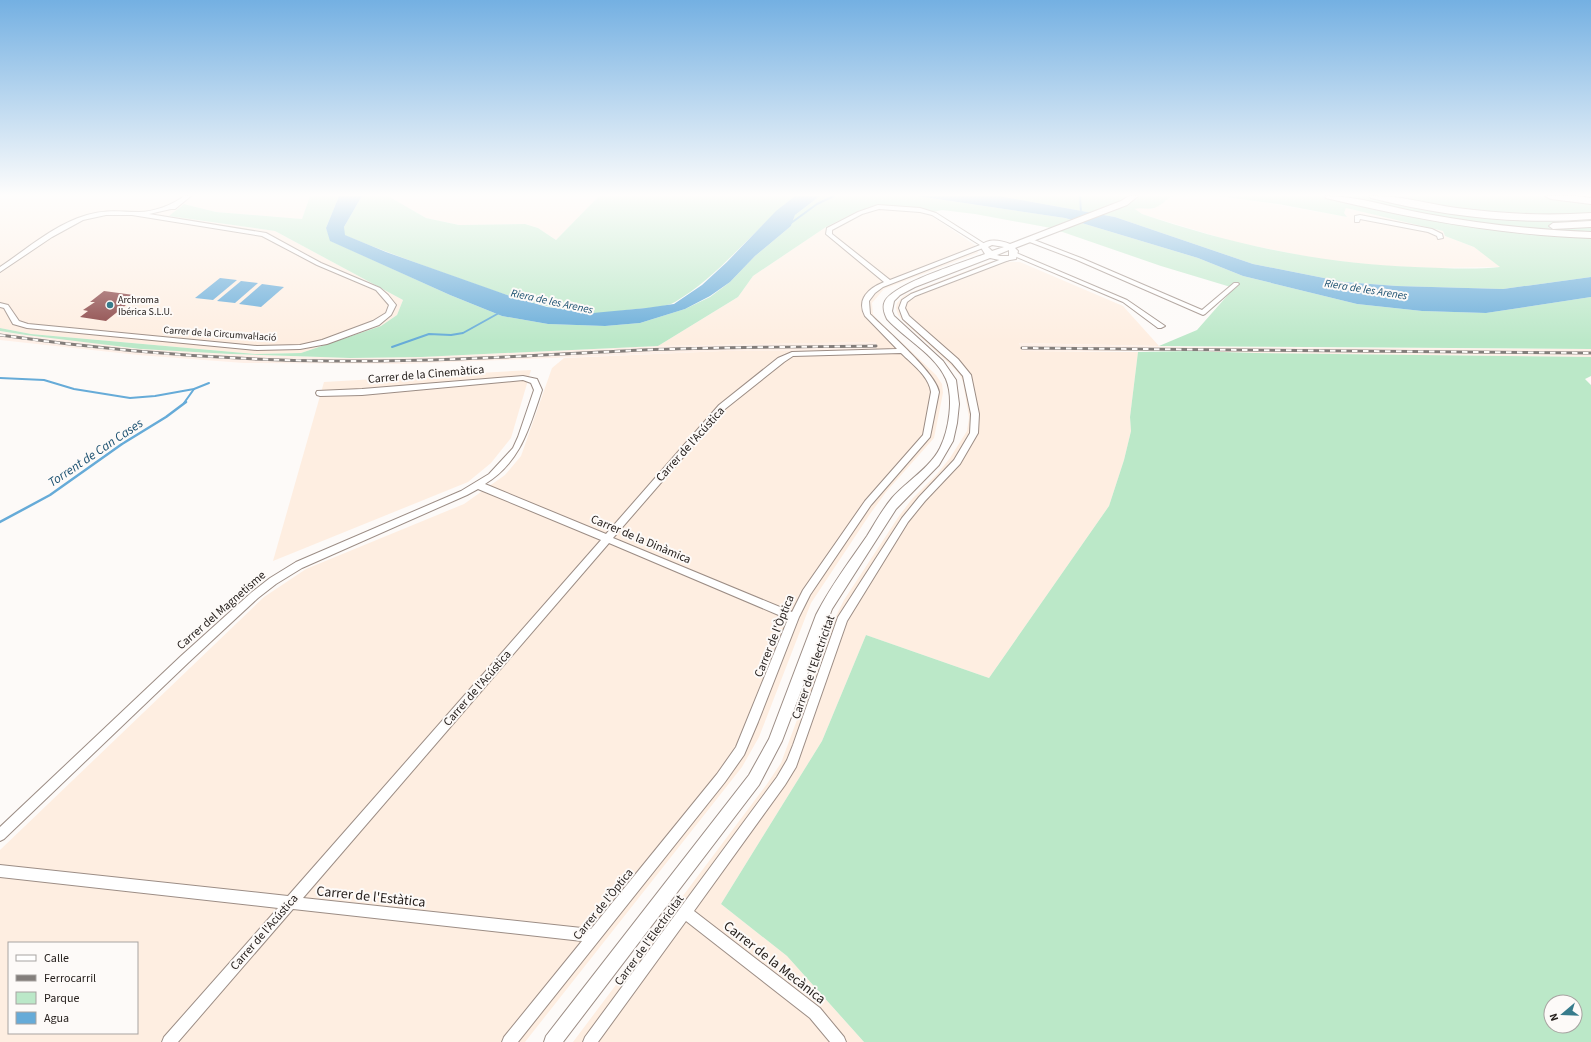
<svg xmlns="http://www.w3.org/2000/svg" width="1591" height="1042" viewBox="0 0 1591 1042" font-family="'Source Sans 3',sans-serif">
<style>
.built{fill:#fef0e8}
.industrial{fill:#feeee1;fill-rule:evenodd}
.green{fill:#bbe8c8;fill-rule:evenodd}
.water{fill:#66abd8}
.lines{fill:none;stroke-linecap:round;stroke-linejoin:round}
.stream-far1{stroke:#66abd8;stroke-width:2}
.stream{stroke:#66abd8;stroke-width:2.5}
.building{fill:#884141}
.minor-casing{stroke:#9c8d85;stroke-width:2}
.tertiary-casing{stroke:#9c8d85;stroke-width:2}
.secondary-casing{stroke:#9c8d85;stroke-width:2}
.motorway-casing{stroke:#9c8d85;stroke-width:2}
.minor{fill:#fff;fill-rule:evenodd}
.tertiary{fill:#fff;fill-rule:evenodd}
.secondary{fill:#fff;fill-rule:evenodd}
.motorway{fill:#fff;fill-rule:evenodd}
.rail-casing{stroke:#837e7b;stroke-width:3}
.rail{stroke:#fdfaf8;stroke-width:2;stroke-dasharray:5.5;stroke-linecap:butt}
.poi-dot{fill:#387c8c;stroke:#fdfaf8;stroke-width:1.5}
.labels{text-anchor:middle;stroke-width:4;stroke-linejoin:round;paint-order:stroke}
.far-poi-label{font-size:10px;fill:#27211e;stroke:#fdfaf8;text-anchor:start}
.far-street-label{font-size:10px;fill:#27211e;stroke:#fdfaf8}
.far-water-label{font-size:11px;font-style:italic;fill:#1b5070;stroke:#fdfaf8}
.street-label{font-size:12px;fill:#27211e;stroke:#fdfaf8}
.water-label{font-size:13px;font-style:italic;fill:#1b5070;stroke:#fdfaf8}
.near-street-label{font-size:14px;fill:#27211e;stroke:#fdfaf8}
</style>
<rect width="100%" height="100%" fill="#fdfaf8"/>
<g class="built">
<polygon points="0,331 26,335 231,354 350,358 421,357 658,346 876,342 876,350 723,351 402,364 244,363 138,355 0,340"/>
<polygon points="1019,343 1182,347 1591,349 1591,357 1255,353 1190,351 1023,351"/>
</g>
<g class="industrial">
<polygon points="0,196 310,196 302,219 216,212 185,204 170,216 275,231 403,300 397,315 381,326 301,353 255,354 31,334 0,328"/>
<polygon points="388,196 599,196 556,240 538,228 525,224 460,225 426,218"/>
<polygon points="1173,196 1217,196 1250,200 1347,217 1344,213 1346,208 1443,231 1445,236 1474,247 1501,267 1434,268 1385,266 1319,259 1235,242 1165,221 1142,214 1135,209 1143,207 1151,209 1156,207 1164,200"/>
<path d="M881,205L933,212V217L975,245L978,253L884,289L872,303L873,314L878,320L936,375L942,384L943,393L934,438L886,492L870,514L811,603L759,737L742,767L525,1042H0V850L264,597L306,569L464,504L505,475L521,456L552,368L564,358L723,351L876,350V342L658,346L738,297L753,276L826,227L858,211ZM9,943H137V1033H9Z"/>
<polygon points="992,261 1020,262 1123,306 1159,346 1019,343 1023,351 1138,352 1130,417 1131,431 1124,460 1109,506 989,678 866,635 822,741 721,904 787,956 864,1042 573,1042 767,784 781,763 834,620 844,600 899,516 912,499 937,474 950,458 967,431 969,418 963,382 960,375 954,368 904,322 898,315 896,308 897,303 904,295"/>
<polygon points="531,370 511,438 491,463 468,482 273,561 324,382"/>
</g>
<g class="green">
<polygon points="310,196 339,196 326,228 331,241 450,295 502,316 548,324 605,326 640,323 685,309 710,297 730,282 755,256 791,226 795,215 820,196 917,196 1065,218 1198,258 1243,276 1357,304 1422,311 1486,313 1591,297 1591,349 1159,346 1197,330 1234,288 1161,266 1051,228 975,214 942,210 933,212 881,205 858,211 826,227 753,276 738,297 658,346 421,357 350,358 231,354 141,349 26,335 0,331 0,328 31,334 255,354 301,353 381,326 397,315 403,300 275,231 169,216 184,204 216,212 302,219"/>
<path d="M362,196H388L426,218L459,225L525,224L538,228L556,240L599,196H795C753,229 722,274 675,302C667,307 647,308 637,309C622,310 606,314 592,313C546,310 503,294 461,279C422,265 383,251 344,235V227Z"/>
<path d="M999,196H1173C1166,199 1161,206 1154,208C1148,210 1142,207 1135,209L1142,214C1235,245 1317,263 1415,267C1443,268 1473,270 1500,267L1474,247L1445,236L1443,231L1346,208L1344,213L1347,217L1278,204L1218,196H1591V277L1503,289L1397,286L1344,282L1253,264L1115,217Z"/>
<path d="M1190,351L1255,353L1591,357V376L1585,379L1591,385V1042H864L787,956L721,904L822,741L866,635L989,678L1109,506L1124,460L1131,431L1130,417L1138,352ZM1551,1002H1575V1026H1551Z"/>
</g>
<g class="water">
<polygon points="339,196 362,196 344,227 345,235 386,252 510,296 547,307 593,313 646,308 674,304 702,285 727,262 776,211 795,196 820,196 795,215 791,226 755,256 730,282 710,296 685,309 640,323 605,326 548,324 502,316 450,295 330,241 326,228"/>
<polygon points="917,196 999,196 1115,217 1253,264 1344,282 1397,286 1503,289 1591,277 1591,297 1486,313 1422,311 1357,304 1243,276 1198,258 1065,218"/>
<polygon points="220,278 237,280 213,300 195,298"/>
<polygon points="241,281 258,283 235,303 217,301"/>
<polygon points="262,284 284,287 261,307 239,304"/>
</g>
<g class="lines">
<g class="stream-far1">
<polyline points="1080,196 1081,213"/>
<polyline points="791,223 817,204 834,196"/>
<polyline points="392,347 429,334 451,335 463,333 499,313"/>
<polyline points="0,378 44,380 74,389 130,398 155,396 194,389 209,383"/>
<polyline points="184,403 194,389"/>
</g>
<polyline class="stream" points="0,522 50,495 122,444 166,417 186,402"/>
</g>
<polygon class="building" points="104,291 134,295 122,304 126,305 106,321 80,317 88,311 83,310 95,302 90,302"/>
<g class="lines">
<defs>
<g id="minor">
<path d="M184,196H191L175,209H171L149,214L266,233L321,263L380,288L388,295L396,305L391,315L379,325L327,344L300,349L257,350L27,328L13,324L4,308L0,307V303L8,305L19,321L28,324L257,346L300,345L322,340L373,321L386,313L389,305L376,290L317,265L262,236L132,215H106L83,220L52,237L0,272V267C27,249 55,224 87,215C107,209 120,212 139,212C153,212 173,205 184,196Z"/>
<path d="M878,205L920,208L936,213L988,246L883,287L875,293L869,301L870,314C886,330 936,373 939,392L930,437L871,505L810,595L799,617L758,722L744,755L725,782L518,1042H502L504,1037L582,941L293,909L178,1042H162L164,1037L278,908L0,877V865L288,896L601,540L478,489L467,495L302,568L276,584L258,598L189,662L4,839L0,841V827L181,656L252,592L270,578L296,562L461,491L489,474L513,448L518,437L534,390L531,383L523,380L362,395L320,396L317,395L316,393L317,391L362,389L523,376L537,379L542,390C529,428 521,462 485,484L606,534L719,405L778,358L792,352L897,349L865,316C856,299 869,288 884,282L826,234L827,228L858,212ZM879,209L920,212L932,215L980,245L890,280L832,234V230L862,214ZM901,353C912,364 929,376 931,392L923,435L865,501L803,590L792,612L613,538L725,409L784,362L793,356ZM609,543L788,619L736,747L717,774L591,929L303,898Z"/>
<polygon points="1360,215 1432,229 1442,234 1443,238 1438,239 1437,236 1428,232 1360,219 1359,222 1355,222 1355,216"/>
<polygon points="1029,238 1081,258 1202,310 1234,283 1238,283 1239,284 1205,314 1203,315 1077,260 1027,241 1027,239"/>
<polygon points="1014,252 1127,300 1165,326 1161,328 1158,328 1123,302 1012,255 1011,254"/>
<polygon points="1007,257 1010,259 1009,260 915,296 907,302 905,308 909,316 958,359 971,375 979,414 978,433 960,464 925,501 908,522 847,621 796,767 785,785 694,911 820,1008 844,1037 846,1042 830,1042 810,1018 686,921 598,1042 583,1042 585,1037 777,777 787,760 793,745 838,617 902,518 919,497 954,460 970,433 971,414 963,376 952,363 903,319 899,308 902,300 911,294"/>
</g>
<path id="tertiary" d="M1129,196H1138L1127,205L1015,248L1018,251L1016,259L1004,261L990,258L915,287L900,295L894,301L892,311L894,316L943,361L956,380L959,404L957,423L953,441L939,465L896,509L832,609L782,741L759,785L563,1042H544L546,1036L749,775L769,739L816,615C830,587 849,562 867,536C875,523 882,510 892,498C907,481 930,468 940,448C949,430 954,398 946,379C935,354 905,339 887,319C884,313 882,307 885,301C895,283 964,262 985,254L980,246C988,238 1000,240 1010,244L1121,201ZM992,245L1004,247L992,251L988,247ZM1009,250V256H1000L997,255Z"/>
<g id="secondary">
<path d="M1325,196C1359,196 1393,208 1427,214C1481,224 1536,230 1591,232V238C1501,235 1413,219 1326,198Z"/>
<polygon points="1591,221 1591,227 1553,229 1549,226 1553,223"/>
</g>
<g id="motorway">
<path d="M1369,196C1399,195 1428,204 1457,208C1502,214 1546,216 1591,213V219C1517,225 1443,216 1371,198Z"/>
<polygon points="1545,196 1577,196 1591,198 1591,204 1551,199"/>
</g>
</defs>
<use href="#minor" class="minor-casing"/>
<use href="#tertiary" class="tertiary-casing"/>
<use href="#secondary" class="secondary-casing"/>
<use href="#motorway" class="motorway-casing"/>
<use href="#minor" class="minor"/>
<use href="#tertiary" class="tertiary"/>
<use href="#secondary" class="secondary"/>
<use href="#motorway" class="motorway"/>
<defs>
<g id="rail">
<path d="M0,335C111,351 222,360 334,361C437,362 540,355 642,350C720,347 798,347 876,346"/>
<polyline points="1022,348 1591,353"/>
</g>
</defs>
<use href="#rail" class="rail-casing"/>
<use href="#rail" class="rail"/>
</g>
<linearGradient id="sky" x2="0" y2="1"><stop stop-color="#74b0e2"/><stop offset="0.57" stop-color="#fefdfc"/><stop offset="1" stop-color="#fefdfc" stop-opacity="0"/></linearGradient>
<rect width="1591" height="342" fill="url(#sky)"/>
<circle class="poi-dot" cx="110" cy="305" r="4"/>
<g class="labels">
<g class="far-poi-label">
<text x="118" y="303">Archroma<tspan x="118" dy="12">Ibérica S.L.U.</tspan></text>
</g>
<g class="far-street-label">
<text transform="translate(220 333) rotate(4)" y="4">Carrer de la Circumval·lació</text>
</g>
<g class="far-water-label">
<text transform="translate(1366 289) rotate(9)" y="4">Riera de les Arenes</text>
<text transform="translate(552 301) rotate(12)" y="4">Riera de les Arenes</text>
</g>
<g class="street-label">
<text transform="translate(426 374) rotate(-5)" y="4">Carrer de la Cinemàtica</text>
<text transform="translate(690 444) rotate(-48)" y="4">Carrer de l'Acústica</text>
<text transform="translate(641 539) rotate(23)" y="4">Carrer de la Dinàmica</text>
<text transform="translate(221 610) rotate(-41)" y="4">Carrer del Magnetisme</text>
<text transform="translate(774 636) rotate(-68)" y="4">Carrer de l'Òptica</text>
<text transform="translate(813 667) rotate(-71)" y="4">Carrer de l'Electricitat</text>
<text transform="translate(477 688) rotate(-49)" y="4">Carrer de l'Acústica</text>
<text transform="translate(603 904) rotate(-51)" y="4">Carrer de l'Òptica</text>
<text transform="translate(264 932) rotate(-49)" y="4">Carrer de l'Acústica</text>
<text transform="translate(649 940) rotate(-54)" y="4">Carrer de l'Electricitat</text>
</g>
<g class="water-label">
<text transform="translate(95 452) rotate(-34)" y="5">Torrent de Can Cases</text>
</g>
<g class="near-street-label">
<text transform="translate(371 896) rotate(6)" y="5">Carrer de l'Estàtica</text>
<text transform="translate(775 962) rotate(38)" y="5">Carrer de la Mecànica</text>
</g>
</g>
<rect x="8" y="942" width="130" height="92" fill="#fdfaf8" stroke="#a7a3a1"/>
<rect x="16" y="955" width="20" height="6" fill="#ffffff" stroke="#a7a3a1"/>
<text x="44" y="962" font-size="12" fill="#27211e">Calle</text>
<rect x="16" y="975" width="20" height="6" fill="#837e7b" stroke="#a7a3a1"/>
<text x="44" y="982" font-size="12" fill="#27211e">Ferrocarril</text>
<rect x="16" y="992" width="20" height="12" fill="#bbe8c8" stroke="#a7a3a1"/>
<text x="44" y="1002" font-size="12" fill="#27211e">Parque</text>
<rect x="16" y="1012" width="20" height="12" fill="#66abd8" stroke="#a7a3a1"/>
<text x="44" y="1022" font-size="12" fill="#27211e">Agua</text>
<g transform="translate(1563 1014) rotate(251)"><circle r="19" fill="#fdfaf8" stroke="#a7a3a1"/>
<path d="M0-3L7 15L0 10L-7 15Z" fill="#387c8c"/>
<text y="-6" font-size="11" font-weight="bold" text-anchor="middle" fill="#27211e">N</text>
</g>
</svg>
